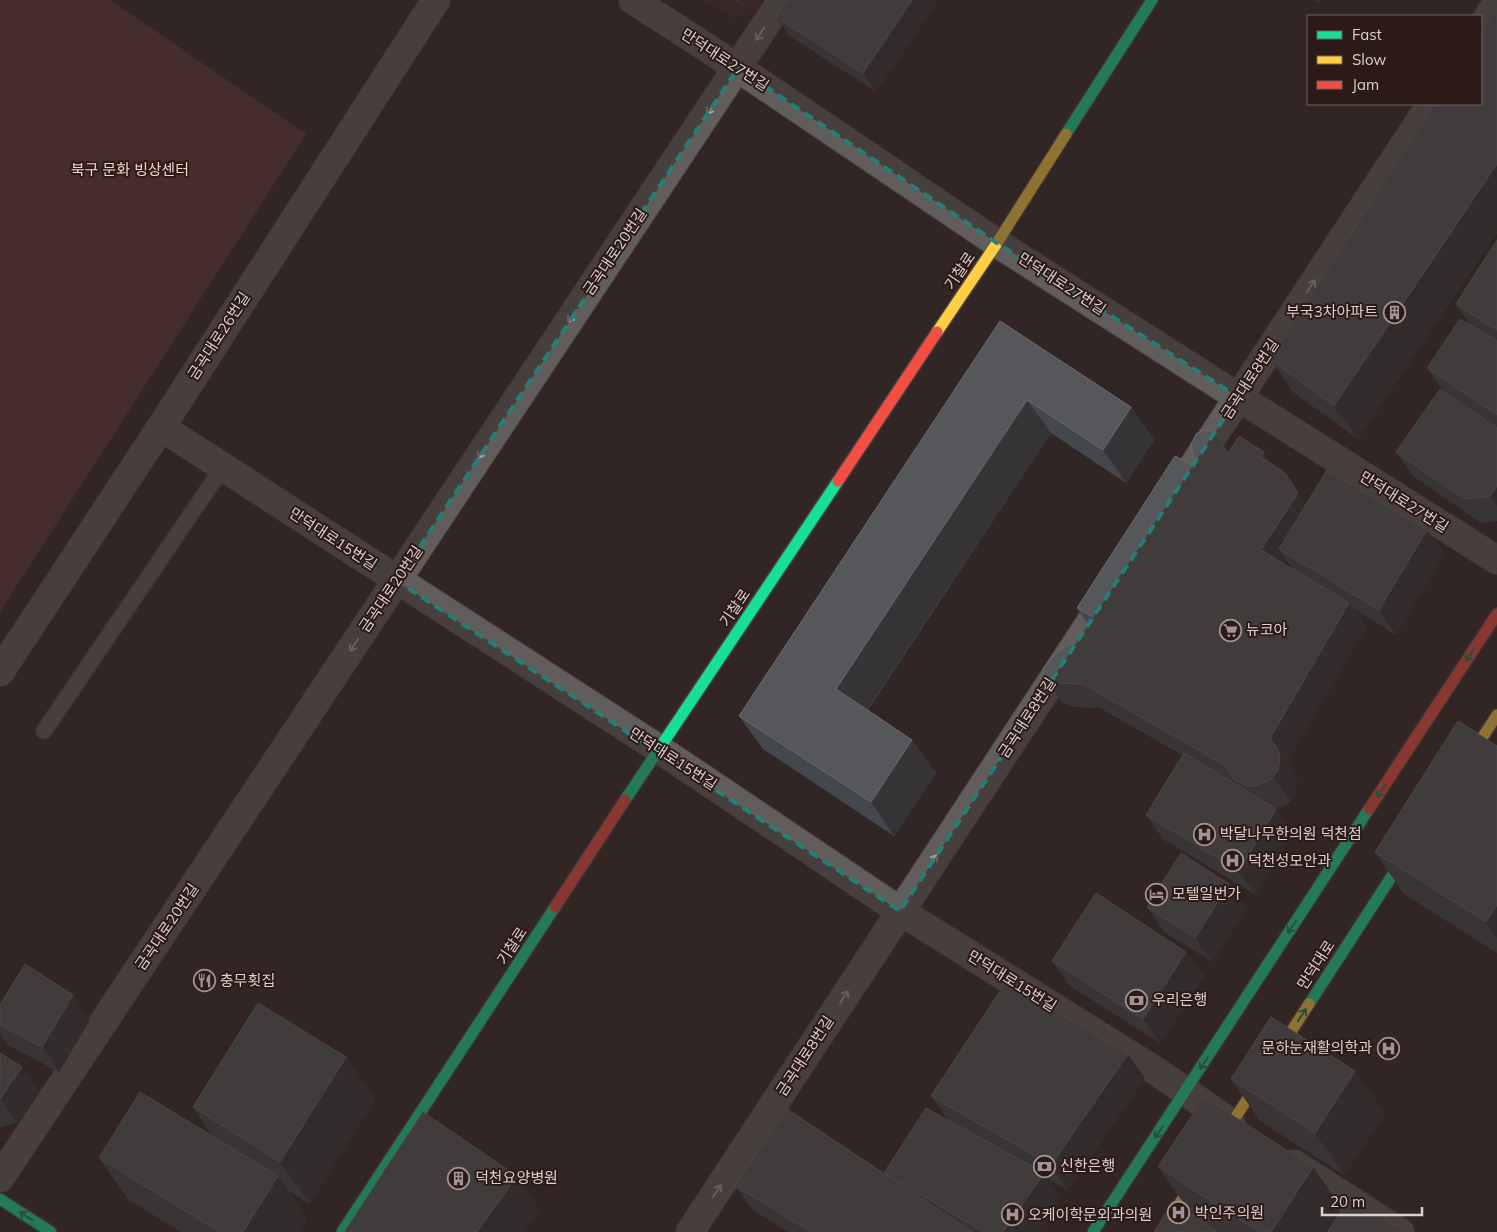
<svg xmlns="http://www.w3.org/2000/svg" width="1497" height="1232" viewBox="0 0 1497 1232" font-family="Mulish,'Noto Sans KR',sans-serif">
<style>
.built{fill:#402824}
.green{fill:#5e3731}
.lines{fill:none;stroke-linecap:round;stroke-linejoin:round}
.lane-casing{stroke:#4c4241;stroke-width:18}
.street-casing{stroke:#4c4241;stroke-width:30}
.fast-casing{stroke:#4c4241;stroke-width:14}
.slow-casing{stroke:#4c4241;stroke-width:14}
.jam-casing{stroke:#4c4241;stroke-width:14}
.lane{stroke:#615d5c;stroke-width:15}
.street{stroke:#615d5c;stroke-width:28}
.fast{stroke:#16e098;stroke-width:11}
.slow{stroke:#ffcf43;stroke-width:11}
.jam{stroke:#f24e42;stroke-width:11}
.wall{fill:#44484d;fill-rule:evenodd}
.shaded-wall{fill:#363437}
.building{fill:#55575a;stroke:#6a6a6c}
.oneway{stroke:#aba2a0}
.oneway2{stroke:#217d58}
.marked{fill:none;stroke:#247f78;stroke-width:4;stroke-dasharray:10 6;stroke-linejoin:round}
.labels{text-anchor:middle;stroke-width:4;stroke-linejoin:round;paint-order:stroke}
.street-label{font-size:15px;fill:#ddd0cd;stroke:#2c1a17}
.park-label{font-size:15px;fill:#f7d1ca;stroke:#2c1a17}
.poi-label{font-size:15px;fill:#ddd0cd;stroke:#2c1a17;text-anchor:start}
</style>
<rect width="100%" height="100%" fill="#312625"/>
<polygon class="built" points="703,0 764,0 756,12 733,19"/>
<polygon class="green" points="0,0 110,0 306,134 0,612"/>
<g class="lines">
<defs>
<polyline id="lane" points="44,731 223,467"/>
<g id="street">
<polyline points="633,0 738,68 997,243 1238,397 1497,560"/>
<polyline points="1481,28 1497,3"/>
<polyline points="161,427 659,749 900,911 1159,1073 1231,1123"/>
<polyline points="1173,497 1431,104"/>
<polyline points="0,672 161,427 436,0"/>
<polyline points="1294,1164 1400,1232"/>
<polyline points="0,1178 782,0"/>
<polyline points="690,1232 1109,594"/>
</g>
<g id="fast">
<polyline points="1066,134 1152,0"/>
<polyline points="625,800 838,481"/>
<polyline points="1309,1004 1412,845"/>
<polyline points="0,1199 51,1232"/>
<polyline points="342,1232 555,907"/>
<polyline points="1093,1232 1369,809"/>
</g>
<g id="slow">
<polyline points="937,332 997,243 1066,134"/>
<polyline points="1463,767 1497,715"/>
<polyline points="1161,1232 1309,1004"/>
</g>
<g id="jam">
<polyline points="838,481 937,332"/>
<polyline points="1369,809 1497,614"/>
<polyline points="555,907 625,800"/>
</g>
</defs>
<use href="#lane" class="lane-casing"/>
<use href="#street" class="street-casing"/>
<use href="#fast" class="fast-casing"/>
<use href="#slow" class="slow-casing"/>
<use href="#jam" class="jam-casing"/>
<use href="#lane" class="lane"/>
<use href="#street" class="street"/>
<use href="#fast" class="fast"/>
<use href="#slow" class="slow"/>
<use href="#jam" class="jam"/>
</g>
<g class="wall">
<polygon points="734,0 747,0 743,6"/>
<polygon points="938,0 876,92 790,36 776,17"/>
<polygon points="1313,0 1322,0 1320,4"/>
<polygon points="1497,8 1497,232 1358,439 1294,393 1270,359"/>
<polygon points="1497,240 1497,428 1467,408 1497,428 1497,521 1481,523 1413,476 1396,452 1444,392 1427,368 1471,326 1456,304"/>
<polygon points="1000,321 1131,407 1154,440 1126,483 1051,433 868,710 936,773 894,836 763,749 739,716"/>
<path d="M1218,437L1229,452L1274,466L1306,504L1427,530L1444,555L1396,635L1353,608L1366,627L1287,762L1295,774L1297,781L1295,795L1291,801L1285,806L1276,809L1293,833L1256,895L1163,839L1146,815L1182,755L1100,708L1073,707L1062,702L1043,675L1079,641L1089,626L1077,608L1196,467ZM1287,561L1293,569L1285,564Z"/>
<polygon points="1497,746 1497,953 1404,894 1375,852"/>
<polygon points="1229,884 1246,908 1213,962 1164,932 1147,907"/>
<polygon points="1186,952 1204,976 1160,1043 1070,986 1052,961"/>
<polygon points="0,1005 90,1020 59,1072 8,1045 0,1034"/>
<polygon points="0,1053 22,1067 39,1092 17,1123 0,1127"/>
<polygon points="1128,1054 1145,1078 1068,1190 1047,1178 1061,1198 1037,1232 788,1232 753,1210 735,1186 886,1175 884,1173 948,1120 931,1096"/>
<polygon points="1231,1079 1385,1113 1344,1175 1260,1121"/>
<polygon points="375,1099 310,1204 287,1190 307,1218 299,1232 181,1232 129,1200 99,1158 213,1137 193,1107"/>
<polygon points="1158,1167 1313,1167 1342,1209 1407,1232 1219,1232 1192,1215"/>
</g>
<g class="shaded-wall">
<polygon points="739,0 747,0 743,6"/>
<polygon points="912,0 938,0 876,92 863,73"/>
<polygon points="1317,0 1322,0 1320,4"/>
<polygon points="1497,164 1497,232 1358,439 1334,406"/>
<polygon points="1027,400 1051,433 859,722 836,689"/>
<polygon points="1131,407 1154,440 1126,483 1103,450"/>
<polygon points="1218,437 1235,461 1228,454"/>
<polygon points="1264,452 1281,477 1261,457"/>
<polygon points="1285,473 1315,517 1279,549 1287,561 1278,574 1261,550"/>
<polygon points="1497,486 1497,506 1490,496"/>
<polygon points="1427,530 1444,555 1396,635 1379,610"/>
<polygon points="1349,603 1366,627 1287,762 1295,774 1297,781 1295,795 1291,801 1273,777 1270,738"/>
<polygon points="912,740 936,773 894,836 871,802"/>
<polygon points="1276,809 1293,833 1256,895 1239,871"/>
<polygon points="1229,884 1246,908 1213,962 1195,938"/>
<polygon points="1497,905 1497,938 1486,922"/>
<polygon points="1186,952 1204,976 1160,1043 1143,1019"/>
<polygon points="73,995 90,1020 59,1072 42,1047"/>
<polygon points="1128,1054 1145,1078 1068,1190 1051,1165"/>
<polygon points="346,1057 375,1099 310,1204 280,1162"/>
<polygon points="22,1067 39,1092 17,1123 0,1099"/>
<polygon points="1355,1071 1385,1113 1344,1175 1315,1133"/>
<polygon points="1313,1167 1347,1215 1336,1232 1271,1232"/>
<polygon points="1044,1173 1061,1198 1037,1232 1003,1232"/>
<polygon points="278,1176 307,1218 299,1232 243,1232"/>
<polygon points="517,1176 540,1210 524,1232 477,1232"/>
</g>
<g class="building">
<polygon points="787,0 912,0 863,73 776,17"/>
<polygon points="1497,8 1497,164 1334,406 1270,359 1435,104 1481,104 1481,33"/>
<polygon points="1497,240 1497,330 1456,304"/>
<polygon points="1460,319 1497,341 1497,415 1427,368"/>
<polygon points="1000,321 1131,407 1103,450 1027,400 836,689 912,740 871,802 739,716"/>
<polygon points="1440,389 1497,428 1497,486 1490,496 1464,499 1396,452"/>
<polygon points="1204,430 1213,431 1218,437 1228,454 1239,436 1264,452 1261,457 1285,473 1298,493 1261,550 1349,603 1270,738 1278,749 1280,756 1278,771 1273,777 1268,781 1255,786 1248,786 1236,781 1230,774 1226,766 1083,684 1056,683 1045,677 1043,675 1044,668 1054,655 1066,646 1079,641 1095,618 1077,608 1175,456 1196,467 1191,446 1192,442 1196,434"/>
<polygon points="1327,470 1427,530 1379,610 1279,549"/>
<polygon points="1458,721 1497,746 1497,905 1486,922 1375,852"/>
<polygon points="1184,753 1276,809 1239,871 1146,815"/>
<polygon points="1181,853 1229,884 1195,938 1147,907"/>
<polygon points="1096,893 1186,952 1143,1019 1052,961"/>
<polygon points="25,964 73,995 42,1047 0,1025 0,1005"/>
<polygon points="1006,982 1128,1054 1051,1165 931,1096"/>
<polygon points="258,1003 346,1057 280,1162 193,1107"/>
<polygon points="1271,1017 1355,1071 1315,1133 1231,1079"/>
<polygon points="0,1053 22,1067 0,1099"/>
<polygon points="140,1092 278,1176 243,1232 220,1232 99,1158"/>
<polygon points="1204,1097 1313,1167 1271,1232 1259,1232 1158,1167"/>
<polygon points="926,1108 1044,1173 1003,1232 984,1232 884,1173"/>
<polygon points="787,1109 972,1232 811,1232 735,1186"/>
<polygon points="423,1112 517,1176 477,1232 346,1232 345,1231"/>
<polygon points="1348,1199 1407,1232 1328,1232"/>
<polygon points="1172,1202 1218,1232 1155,1232"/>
</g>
<defs><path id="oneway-shaft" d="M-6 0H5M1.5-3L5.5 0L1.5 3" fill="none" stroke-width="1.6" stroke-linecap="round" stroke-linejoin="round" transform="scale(1.25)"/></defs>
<g class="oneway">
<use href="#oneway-shaft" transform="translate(760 34) rotate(123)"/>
<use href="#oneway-shaft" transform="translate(711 108) rotate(124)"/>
<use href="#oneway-shaft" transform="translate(1311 286) rotate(-57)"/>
<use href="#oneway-shaft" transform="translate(572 316) rotate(124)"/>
<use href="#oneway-shaft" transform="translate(482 452) rotate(124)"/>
<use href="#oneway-shaft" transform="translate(354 645) rotate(124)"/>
<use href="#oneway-shaft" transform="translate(933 861) rotate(-57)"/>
<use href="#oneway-shaft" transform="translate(844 997) rotate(-57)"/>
<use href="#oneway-shaft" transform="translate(717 1191) rotate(-57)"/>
</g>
<g class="oneway2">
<use href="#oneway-shaft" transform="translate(1470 655) rotate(123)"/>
<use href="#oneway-shaft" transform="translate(1381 791) rotate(123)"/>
<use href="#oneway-shaft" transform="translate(1292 927) rotate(123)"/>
<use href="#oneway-shaft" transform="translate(1302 1015) rotate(-57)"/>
<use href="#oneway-shaft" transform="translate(1204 1063) rotate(123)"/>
<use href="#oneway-shaft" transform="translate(1159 1132) rotate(123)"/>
<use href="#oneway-shaft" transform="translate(26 1216) rotate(-147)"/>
</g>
<path d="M0 0H1497V1232H0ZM738,68L997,243L1238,397L900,911L397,581Z" fill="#312625" fill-opacity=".55" fill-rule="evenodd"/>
<path class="marked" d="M738,68L997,243L1238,397L900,911L397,581Z"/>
<defs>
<symbol id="building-ring" viewBox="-11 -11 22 22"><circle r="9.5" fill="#2c1a17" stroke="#a19492" stroke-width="1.5"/><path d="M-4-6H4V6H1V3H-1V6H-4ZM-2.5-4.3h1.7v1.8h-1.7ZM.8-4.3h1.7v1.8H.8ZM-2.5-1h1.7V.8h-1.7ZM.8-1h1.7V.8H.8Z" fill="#a19492"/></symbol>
<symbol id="supermarket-ring" viewBox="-11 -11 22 22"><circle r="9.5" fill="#2c1a17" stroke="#a19492" stroke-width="1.5"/><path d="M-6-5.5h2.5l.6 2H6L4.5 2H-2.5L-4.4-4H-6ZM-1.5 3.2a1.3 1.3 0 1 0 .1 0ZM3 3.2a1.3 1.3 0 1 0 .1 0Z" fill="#a19492"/></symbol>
<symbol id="hospital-ring" viewBox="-11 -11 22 22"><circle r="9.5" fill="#2c1a17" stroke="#a19492" stroke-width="1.5"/><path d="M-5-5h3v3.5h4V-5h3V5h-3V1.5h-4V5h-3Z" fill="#a19492"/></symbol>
<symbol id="hotel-ring" viewBox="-11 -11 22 22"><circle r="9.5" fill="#2c1a17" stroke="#a19492" stroke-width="1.5"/><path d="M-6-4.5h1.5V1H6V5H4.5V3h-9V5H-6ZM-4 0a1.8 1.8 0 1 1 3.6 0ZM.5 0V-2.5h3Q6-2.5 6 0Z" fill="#a19492"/></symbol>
<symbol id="restaurant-ring" viewBox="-11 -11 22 22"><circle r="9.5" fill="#2c1a17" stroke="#a19492" stroke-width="1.5"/><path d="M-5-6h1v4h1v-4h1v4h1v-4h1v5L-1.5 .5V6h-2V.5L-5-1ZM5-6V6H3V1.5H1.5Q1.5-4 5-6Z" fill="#a19492"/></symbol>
<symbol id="bank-ring" viewBox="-11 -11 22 22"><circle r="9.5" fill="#2c1a17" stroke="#a19492" stroke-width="1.5"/><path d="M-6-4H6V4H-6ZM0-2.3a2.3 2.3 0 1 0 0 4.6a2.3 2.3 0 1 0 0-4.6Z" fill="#a19492"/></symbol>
</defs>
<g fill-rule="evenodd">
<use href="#building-ring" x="1382" y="300" width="25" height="25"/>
<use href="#supermarket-ring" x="1218" y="618" width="25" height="25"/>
<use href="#hospital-ring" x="1192" y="822" width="25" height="25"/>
<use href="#hospital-ring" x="1220" y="848" width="25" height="25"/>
<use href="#hotel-ring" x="1144" y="882" width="25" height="25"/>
<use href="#restaurant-ring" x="192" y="968" width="25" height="25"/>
<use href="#bank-ring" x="1124" y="988" width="25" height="25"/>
<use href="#hospital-ring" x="1376" y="1036" width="25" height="25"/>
<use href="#bank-ring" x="1032" y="1154" width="25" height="25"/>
<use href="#building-ring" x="446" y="1166" width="25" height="25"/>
<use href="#hospital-ring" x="1166" y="1200" width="25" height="25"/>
<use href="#hospital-ring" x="1000" y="1202" width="25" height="25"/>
</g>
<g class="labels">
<g class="street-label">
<text transform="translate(725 60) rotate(33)" y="5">만덕대로27번길</text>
<text transform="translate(615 252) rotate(-56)" y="5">금곡대로20번길</text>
<text transform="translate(960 271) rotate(-56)" y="5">기찰로</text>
<text transform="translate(1062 284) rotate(33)" y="5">만덕대로27번길</text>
<text transform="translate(219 336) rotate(-57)" y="5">금곡대로26번길</text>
<text transform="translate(1250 379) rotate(-57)" y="5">금곡대로8번길</text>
<text transform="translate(1404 502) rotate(32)" y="5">만덕대로27번길</text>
<text transform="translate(333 539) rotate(33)" y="5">만덕대로15번길</text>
<text transform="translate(391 589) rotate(-56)" y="5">금곡대로20번길</text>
<text transform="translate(735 608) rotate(-56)" y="5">기찰로</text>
<text transform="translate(1027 718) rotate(-57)" y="5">금곡대로8번길</text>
<text transform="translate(673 759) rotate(33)" y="5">만덕대로15번길</text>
<text transform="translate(167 927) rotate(-56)" y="5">금곡대로20번길</text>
<text transform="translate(512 946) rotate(-57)" y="5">기찰로</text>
<text transform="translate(1316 965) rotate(-57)" y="5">만덕대로</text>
<text transform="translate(1012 981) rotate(32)" y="5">만덕대로15번길</text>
<text transform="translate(805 1056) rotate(-57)" y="5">금곡대로8번길</text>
</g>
<g class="park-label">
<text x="130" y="175">북구 문화 빙상센터</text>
</g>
<g class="poi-label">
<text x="1378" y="317" text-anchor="end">부국3차아파트</text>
<text x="1246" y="635">뉴코아</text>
<text x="1220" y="839">박달나무한의원 덕천점</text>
<text x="1248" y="866">덕천성모안과</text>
<text x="1172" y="899">모텔일번가</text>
<text x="220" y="986">충무횟집</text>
<text x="1152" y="1005">우리은행</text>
<text x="1372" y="1053" text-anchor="end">문하눈재활의학과</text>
<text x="1060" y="1171">신한은행</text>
<text x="475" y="1183">덕천요양병원</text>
<text x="1195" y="1218">박인주의원</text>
<text x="1028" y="1220">오케이학문외과의원</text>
</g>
</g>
<rect x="1307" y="15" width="175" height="90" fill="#2c1a17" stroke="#736360"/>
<rect x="1317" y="31" width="25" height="8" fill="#16e098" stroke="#736360"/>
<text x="1352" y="40" font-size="15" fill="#ddd0cd">Fast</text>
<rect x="1317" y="56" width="25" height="8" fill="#ffcf43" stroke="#736360"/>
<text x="1352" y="65" font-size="15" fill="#ddd0cd">Slow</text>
<rect x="1317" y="81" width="25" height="8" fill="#f24e42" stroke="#736360"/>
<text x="1352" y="90" font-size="15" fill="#ddd0cd">Jam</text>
<path d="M1322 1207v8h100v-8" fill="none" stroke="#ddd0cd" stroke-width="2.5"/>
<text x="1330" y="1207" font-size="15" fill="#ddd0cd" stroke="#2c1a17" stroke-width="4" paint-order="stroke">20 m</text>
</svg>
